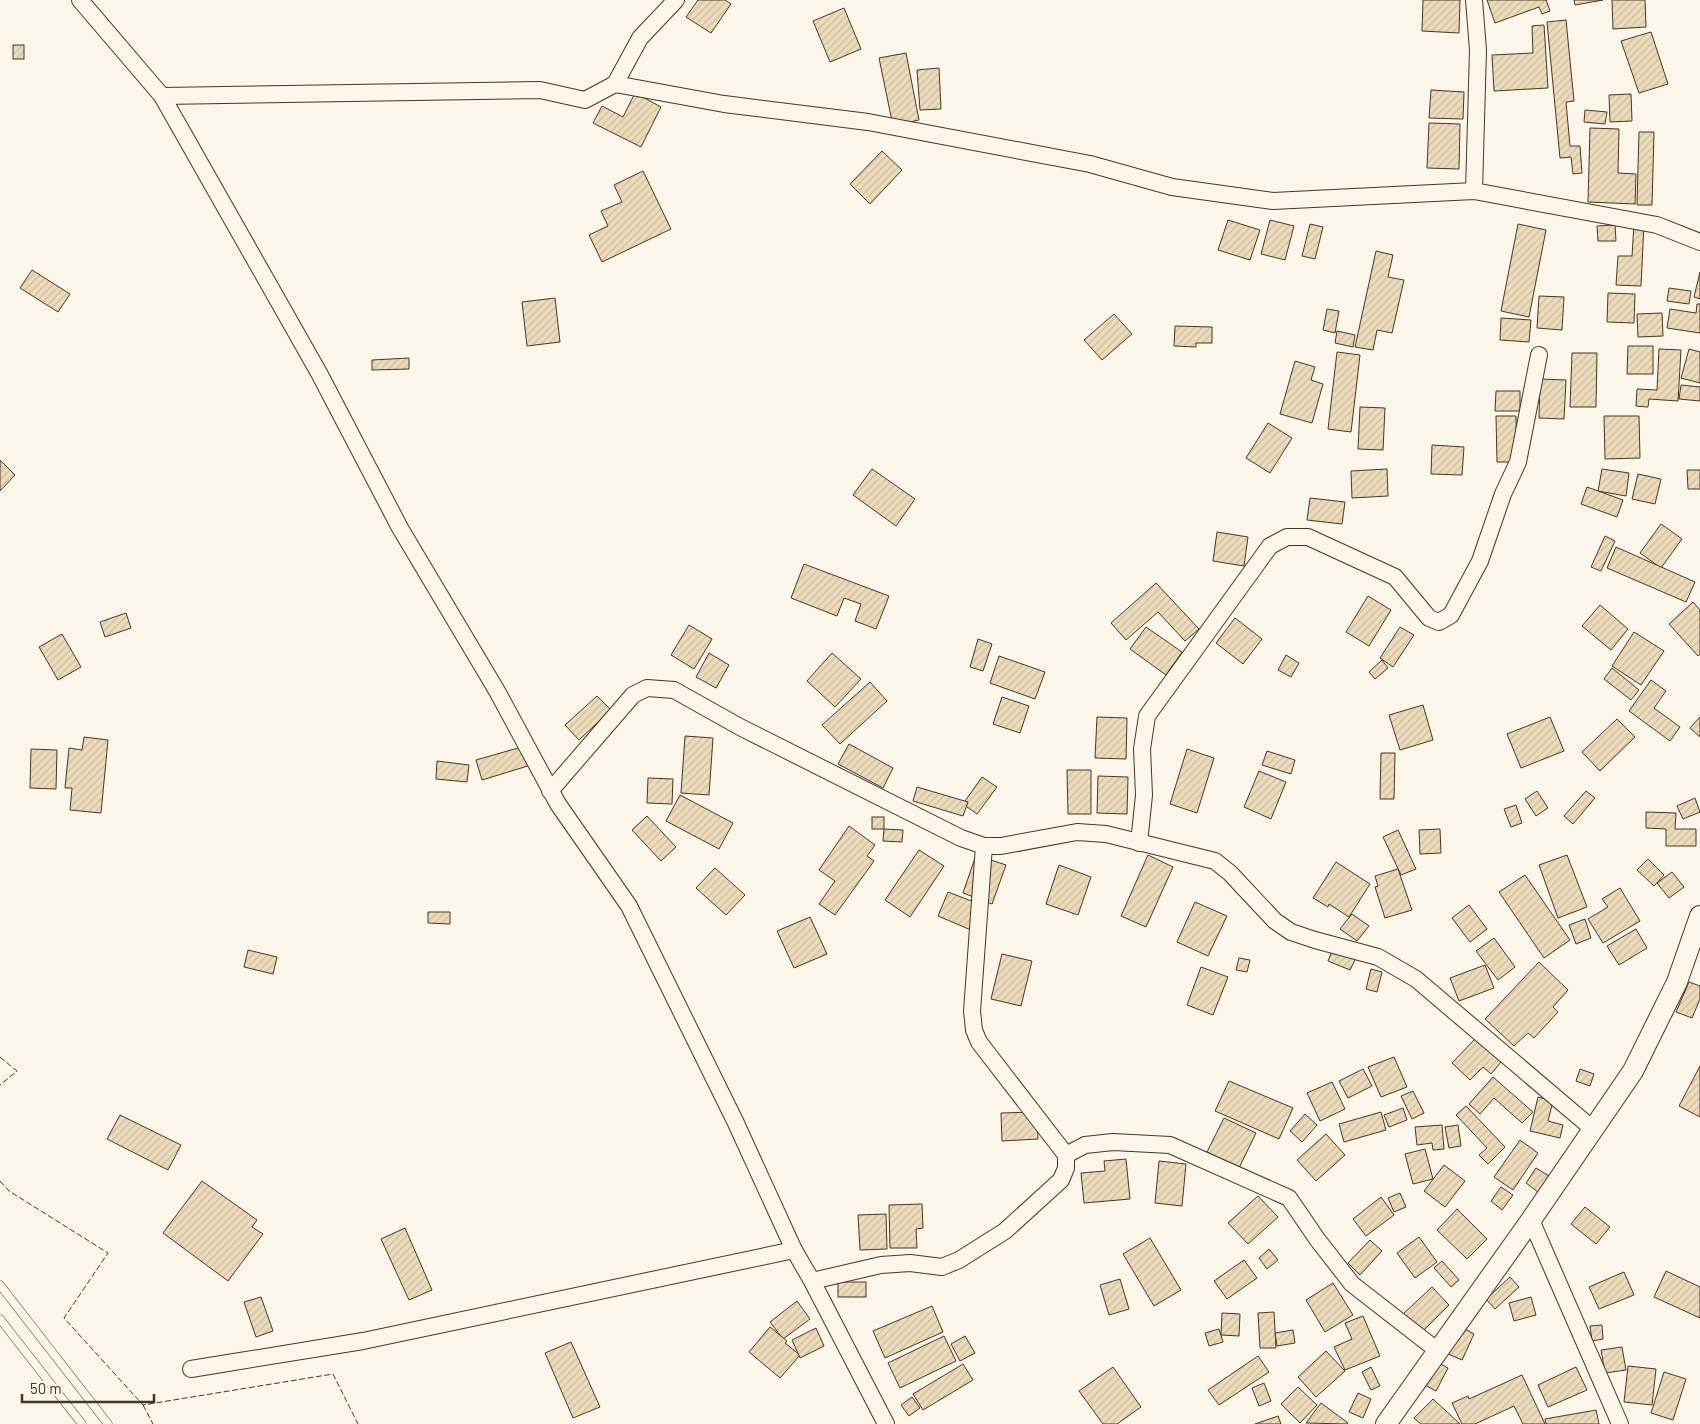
<svg xmlns="http://www.w3.org/2000/svg" width="1700" height="1424" viewBox="0 0 1700 1424" font-family="Barlow,sans-serif">
<style>
.building{fill:url(#building-hatch);stroke:#4a3520}
.lines{fill:none;stroke-linecap:round;stroke-linejoin:round}
.service-casing{stroke:#4a3520;stroke-width:9}
.minor-casing{stroke:#4a3520;stroke-width:18}
.tertiary-casing{stroke:#4a3520;stroke-width:22}
.service{stroke:#fbf6e9;stroke-width:8}
.minor{stroke:#fbf6e9;stroke-width:16}
.tertiary{stroke:#fbf6e9;stroke-width:20}
.fence{stroke:#4a3520;stroke-width:1;stroke-dasharray:6 2.5;stroke-linecap:butt}
</style>
<defs>
<pattern id="building-hatch" width="6" height="6" patternUnits="userSpaceOnUse" patternTransform="scale(1.25)"><rect width="6" height="6" fill="#ecdcbc"/><path d="M-1 1l2-2M0 6l6-6M5 7l2-2" fill="none" stroke="#ccbda1"/></pattern>
</defs>
<rect width="100%" height="100%" fill="#fbf6e9"/>
<g class="building">
<polygon points="698,0 725,0 731,4 711,33 686,17"/>
<polygon points="1423,0 1460,0 1459,33 1422,31"/>
<polygon points="1487,0 1546,0 1550,11 1542,14 1539,7 1495,23"/>
<polygon points="1574,0 1603,0 1575,5"/>
<polygon points="1612,0 1645,0 1646,27 1613,29"/>
<polygon points="844,8 861,49 830,62 813,21"/>
<polygon points="1566,20 1574,101 1566,102 1570,146 1580,146 1582,173 1573,174 1571,157 1560,158 1547,22"/>
<polygon points="1544,25 1548,88 1494,91 1492,55 1533,53 1532,26"/>
<polygon points="1651,32 1668,84 1639,93 1621,41"/>
<rect x="13" y="45" width="11" height="14"/>
<polygon points="906,53 919,120 893,126 879,58"/>
<polygon points="939,68 941,109 920,110 917,70"/>
<polygon points="1431,90 1464,92 1463,119 1429,118"/>
<polygon points="635,93 661,107 641,147 593,123 602,106 623,117"/>
<polygon points="1631,94 1632,121 1610,122 1609,95"/>
<polygon points="1585,110 1607,112 1605,124 1584,122"/>
<polygon points="1429,123 1460,124 1459,169 1427,168"/>
<polygon points="1590,128 1619,129 1618,173 1636,174 1635,204 1588,202"/>
<polygon points="1639,132 1654,132 1652,205 1637,205"/>
<polygon points="882,151 902,170 870,204 850,184"/>
<polygon points="643,171 671,229 602,262 589,235 608,226 601,211 622,202 614,185"/>
<polygon points="1228,220 1260,230 1250,260 1218,250"/>
<polygon points="1270,220 1294,226 1285,260 1261,254"/>
<polygon points="1310,224 1323,227 1315,259 1302,256"/>
<polygon points="1518,224 1546,230 1529,317 1501,311"/>
<polygon points="1634,224 1644,224 1641,286 1616,285 1618,256 1632,256"/>
<polygon points="1615,225 1616,241 1598,241 1597,226"/>
<polygon points="1376,251 1393,255 1388,277 1404,280 1392,333 1377,330 1373,350 1355,347"/>
<polygon points="32,270 70,294 58,312 20,288"/>
<polygon points="1700,272 1700,299 1694,297"/>
<polygon points="1669,288 1691,291 1689,304 1667,301"/>
<polygon points="1608,293 1635,294 1634,323 1607,322"/>
<polygon points="1539,296 1564,297 1562,330 1537,328"/>
<polygon points="555,298 560,342 527,346 522,302"/>
<polygon points="1697,304 1700,304 1700,333 1667,328 1670,309 1696,313"/>
<polygon points="1327,309 1339,311 1335,333 1323,330"/>
<polygon points="1662,313 1663,336 1638,337 1637,314"/>
<polygon points="1114,314 1132,334 1102,360 1084,340"/>
<polygon points="1501,318 1531,320 1529,342 1500,340"/>
<polygon points="1175,326 1212,327 1212,343 1196,343 1196,347 1174,346"/>
<polygon points="1337,331 1355,335 1353,347 1335,343"/>
<polygon points="1628,346 1653,346 1653,374 1627,374"/>
<polygon points="1659,349 1681,350 1678,401 1649,399 1648,407 1636,406 1637,389 1657,390"/>
<polygon points="1689,349 1700,352 1700,383 1681,378"/>
<polygon points="1337,352 1360,355 1351,432 1328,429"/>
<polygon points="1572,353 1597,353 1596,407 1570,407"/>
<polygon points="409,358 409,369 372,370 372,360"/>
<polygon points="1295,361 1315,367 1311,380 1323,384 1312,423 1280,414"/>
<polygon points="1540,379 1566,380 1564,419 1539,418"/>
<polygon points="1681,385 1700,387 1700,401 1679,399"/>
<polygon points="1496,391 1520,391 1520,411 1495,411"/>
<polygon points="1360,407 1385,408 1383,450 1358,449"/>
<polygon points="1496,416 1516,416 1517,462 1497,462"/>
<polygon points="1604,416 1639,416 1640,458 1605,459"/>
<polygon points="1268,423 1292,438 1270,473 1246,458"/>
<polygon points="1432,445 1464,447 1462,475 1431,474"/>
<polygon points="0,460 15,475 0,491"/>
<polygon points="872,469 915,499 896,526 853,495"/>
<polygon points="1387,469 1388,496 1352,498 1351,471"/>
<polygon points="1602,469 1629,473 1626,496 1598,491"/>
<polygon points="1687,470 1700,470 1700,489 1688,489"/>
<polygon points="1638,474 1661,479 1655,504 1632,499"/>
<polygon points="1587,487 1623,500 1617,517 1581,504"/>
<polygon points="1310,498 1345,502 1342,524 1307,520"/>
<polygon points="1661,524 1682,539 1661,568 1640,553"/>
<polygon points="1217,532 1248,537 1244,566 1213,561"/>
<polygon points="1605,536 1615,541 1601,571 1591,567"/>
<polygon points="1616,547 1695,582 1686,602 1607,568"/>
<polygon points="804,564 889,596 876,629 855,621 861,604 844,598 837,616 791,598"/>
<polygon points="1156,583 1199,629 1185,641 1158,612 1126,640 1111,623"/>
<polygon points="1368,596 1391,610 1369,646 1346,632"/>
<polygon points="1693,602 1700,610 1700,654 1698,656 1669,624"/>
<polygon points="1600,605 1628,629 1611,650 1582,626"/>
<polygon points="126,613 131,628 105,637 100,622"/>
<polygon points="1235,618 1262,639 1243,664 1216,643"/>
<polygon points="689,625 712,639 694,669 671,655"/>
<polygon points="1146,627 1182,652 1166,675 1130,649"/>
<polygon points="1400,627 1414,635 1393,667 1380,658"/>
<polygon points="1634,632 1664,651 1641,685 1612,666"/>
<polygon points="62,634 81,667 58,680 39,647"/>
<polygon points="978,639 992,644 983,671 970,667"/>
<polygon points="709,653 729,665 716,688 696,677"/>
<polygon points="832,653 861,679 835,707 807,681"/>
<polygon points="1286,655 1299,663 1291,677 1278,670"/>
<polygon points="999,656 1045,672 1035,699 990,683"/>
<polygon points="1382,660 1388,668 1375,679 1369,672"/>
<polygon points="1612,668 1639,690 1631,700 1604,679"/>
<polygon points="1651,680 1666,691 1654,708 1680,727 1670,741 1629,711"/>
<polygon points="870,682 887,701 840,744 822,725"/>
<polygon points="597,696 611,710 579,740 565,725"/>
<polygon points="1002,697 1029,706 1020,733 993,724"/>
<polygon points="1423,705 1433,740 1400,750 1389,715"/>
<polygon points="1097,717 1127,718 1126,759 1095,758"/>
<polygon points="1550,717 1564,751 1521,768 1507,734"/>
<polygon points="1700,717 1700,737 1690,728"/>
<polygon points="1617,719 1635,737 1600,771 1582,752"/>
<polygon points="685,736 713,738 709,795 681,793"/>
<polygon points="84,737 108,740 101,813 70,810 72,788 65,788 69,748 82,750"/>
<polygon points="849,744 893,768 883,788 838,764"/>
<polygon points="525,746 531,765 482,780 476,760"/>
<polygon points="31,749 57,750 56,789 30,788"/>
<polygon points="1187,749 1214,758 1197,813 1170,804"/>
<polygon points="1267,751 1295,760 1291,774 1262,765"/>
<polygon points="1381,753 1395,753 1394,799 1380,799"/>
<polygon points="437,761 469,765 467,782 436,779"/>
<polygon points="1067,770 1091,770 1091,814 1068,814"/>
<polygon points="1259,771 1286,782 1271,819 1244,807"/>
<polygon points="1098,776 1128,777 1127,814 1097,813"/>
<polygon points="982,777 997,787 977,814 963,804"/>
<polygon points="648,778 673,779 672,804 647,803"/>
<polygon points="917,787 968,802 963,816 913,801"/>
<polygon points="1537,791 1548,808 1536,816 1525,799"/>
<polygon points="1586,791 1595,798 1573,824 1564,816"/>
<polygon points="680,795 733,823 719,849 666,821"/>
<polygon points="1695,798 1700,812 1683,819 1677,806"/>
<polygon points="1516,805 1522,823 1511,827 1504,809"/>
<polygon points="1646,812 1676,813 1675,829 1696,829 1696,846 1666,846 1666,829 1646,828"/>
<polygon points="647,816 676,847 661,861 632,830"/>
<rect x="872" y="817" width="12" height="12"/>
<polygon points="849,826 875,845 867,856 874,861 835,915 819,904 835,881 819,870"/>
<polygon points="884,829 903,830 902,842 883,841"/>
<polygon points="1440,829 1441,853 1420,854 1419,830"/>
<polygon points="1398,830 1416,869 1401,875 1383,837"/>
<polygon points="919,850 944,866 910,917 885,900"/>
<polygon points="976,855 1006,865 992,904 963,893"/>
<polygon points="1148,855 1173,867 1146,927 1121,916"/>
<polygon points="1567,855 1587,907 1558,918 1539,865"/>
<polygon points="1648,859 1664,875 1654,886 1637,870"/>
<polygon points="1336,862 1370,884 1349,917 1329,904 1328,907 1313,898"/>
<polygon points="1059,865 1091,877 1078,915 1046,904"/>
<polygon points="715,868 745,895 726,915 696,888"/>
<polygon points="1398,869 1412,910 1385,918 1375,887 1378,886 1375,876"/>
<polygon points="1672,872 1684,887 1669,898 1657,883"/>
<polygon points="1525,875 1570,940 1544,958 1499,892"/>
<polygon points="1620,888 1640,921 1603,943 1588,919 1608,907 1602,899"/>
<polygon points="948,892 982,905 971,930 938,916"/>
<polygon points="1195,902 1227,916 1208,956 1177,942"/>
<polygon points="1469,905 1487,929 1470,942 1452,918"/>
<polygon points="428,912 450,912 450,924 428,923"/>
<polygon points="1352,914 1369,926 1357,941 1340,929"/>
<polygon points="810,917 827,954 794,968 777,931"/>
<polygon points="1585,919 1591,938 1576,944 1569,925"/>
<polygon points="1636,929 1647,948 1619,965 1607,946"/>
<polygon points="1494,938 1515,967 1498,980 1476,951"/>
<polygon points="1334,946 1357,956 1350,970 1328,961"/>
<polygon points="248,950 277,957 273,974 244,967"/>
<polygon points="1002,954 1032,961 1021,1006 991,999"/>
<polygon points="1239,958 1250,960 1247,972 1236,970"/>
<polygon points="1539,962 1568,990 1553,1007 1558,1012 1534,1038 1528,1033 1514,1046 1485,1019"/>
<polygon points="1485,965 1494,988 1459,1001 1450,978"/>
<polygon points="1201,967 1228,977 1213,1015 1187,1005"/>
<polygon points="1371,969 1382,972 1377,992 1366,989"/>
<polygon points="1689,982 1700,986 1700,999 1692,1018 1676,1012"/>
<polygon points="1476,1038 1501,1062 1491,1074 1483,1067 1470,1080 1452,1063"/>
<polygon points="1394,1057 1407,1087 1381,1097 1368,1067"/>
<polygon points="1700,1066 1700,1117 1679,1106"/>
<polygon points="1363,1069 1372,1086 1348,1098 1339,1081"/>
<polygon points="1580,1069 1594,1074 1590,1086 1576,1081"/>
<polygon points="1493,1077 1533,1112 1522,1123 1494,1098 1480,1114 1469,1104"/>
<polygon points="1229,1081 1293,1108 1279,1139 1215,1111"/>
<polygon points="1332,1082 1345,1109 1320,1121 1307,1093"/>
<polygon points="1413,1091 1424,1113 1412,1119 1401,1096"/>
<polygon points="1538,1097 1553,1101 1548,1121 1563,1125 1560,1138 1530,1131"/>
<polygon points="1466,1106 1505,1147 1488,1164 1479,1155 1487,1148 1456,1115"/>
<polygon points="1403,1108 1407,1120 1389,1127 1384,1115"/>
<polygon points="1037,1112 1038,1139 1002,1141 1001,1113"/>
<polygon points="1381,1112 1386,1130 1344,1142 1339,1124"/>
<polygon points="1305,1114 1317,1125 1302,1142 1290,1131"/>
<polygon points="120,1115 181,1145 168,1170 107,1139"/>
<polygon points="1224,1118 1256,1133 1239,1168 1207,1152"/>
<polygon points="1442,1125 1444,1149 1433,1150 1432,1143 1417,1145 1415,1127"/>
<polygon points="1458,1125 1461,1146 1449,1148 1445,1127"/>
<polygon points="1326,1134 1345,1155 1316,1181 1297,1160"/>
<polygon points="1520,1140 1538,1153 1513,1190 1494,1177"/>
<polygon points="1425,1149 1433,1179 1413,1184 1405,1154"/>
<polygon points="1126,1159 1130,1199 1084,1203 1081,1173 1105,1171 1104,1161"/>
<polygon points="1159,1161 1186,1164 1182,1206 1155,1203"/>
<polygon points="1444,1165 1465,1181 1445,1207 1424,1191"/>
<polygon points="1536,1168 1549,1176 1538,1192 1526,1183"/>
<polygon points="202,1181 257,1220 252,1227 263,1234 228,1281 163,1233"/>
<polygon points="1501,1187 1513,1195 1502,1210 1491,1201"/>
<polygon points="1400,1193 1406,1207 1394,1212 1388,1198"/>
<polygon points="1258,1196 1278,1217 1248,1244 1228,1223"/>
<polygon points="1381,1197 1394,1215 1366,1236 1353,1219"/>
<polygon points="922,1204 923,1228 916,1229 917,1248 890,1248 889,1205"/>
<polygon points="1585,1207 1610,1227 1596,1244 1571,1224"/>
<polygon points="1457,1209 1487,1239 1467,1259 1437,1230"/>
<polygon points="886,1214 887,1249 860,1250 858,1215"/>
<polygon points="405,1228 432,1290 409,1300 381,1239"/>
<polygon points="1419,1237 1437,1262 1415,1278 1397,1253"/>
<polygon points="1150,1238 1181,1290 1154,1306 1123,1254"/>
<polygon points="1370,1240 1382,1251 1360,1275 1348,1263"/>
<polygon points="1269,1249 1278,1260 1267,1269 1259,1258"/>
<polygon points="1244,1260 1257,1278 1227,1299 1214,1281"/>
<polygon points="1442,1261 1459,1280 1451,1287 1434,1268"/>
<polygon points="1666,1271 1700,1287 1700,1318 1654,1297"/>
<polygon points="1624,1272 1634,1295 1599,1309 1589,1287"/>
<polygon points="1510,1277 1519,1287 1495,1309 1486,1299"/>
<polygon points="1120,1279 1129,1309 1109,1315 1100,1285"/>
<rect x="838" y="1282" width="28" height="15"/>
<polygon points="1333,1283 1353,1315 1325,1332 1306,1300"/>
<polygon points="1432,1287 1449,1305 1420,1334 1402,1315"/>
<polygon points="261,1297 273,1331 256,1337 244,1302"/>
<polygon points="1531,1297 1536,1315 1514,1321 1509,1303"/>
<polygon points="797,1301 810,1319 783,1339 770,1322"/>
<polygon points="932,1306 943,1332 885,1358 873,1331"/>
<polygon points="1274,1312 1276,1348 1260,1348 1258,1313"/>
<polygon points="1222,1313 1240,1314 1239,1336 1221,1335"/>
<polygon points="1363,1316 1380,1356 1345,1370 1334,1347 1352,1339 1345,1323"/>
<polygon points="1602,1325 1603,1339 1592,1341 1590,1326"/>
<polygon points="770,1327 787,1341 785,1343 800,1355 780,1378 749,1352"/>
<polygon points="1461,1327 1474,1334 1462,1360 1448,1354"/>
<polygon points="816,1328 824,1346 800,1358 792,1340"/>
<polygon points="1219,1329 1223,1342 1209,1346 1205,1333"/>
<polygon points="1293,1330 1295,1343 1277,1346 1275,1333"/>
<polygon points="944,1336 956,1361 900,1388 888,1363"/>
<polygon points="965,1336 975,1353 960,1361 951,1344"/>
<polygon points="571,1342 600,1407 573,1418 545,1353"/>
<polygon points="1622,1347 1626,1370 1605,1373 1601,1350"/>
<polygon points="1326,1351 1345,1371 1316,1397 1298,1377"/>
<polygon points="1258,1356 1269,1372 1219,1405 1208,1390"/>
<polygon points="1437,1362 1448,1368 1436,1391 1425,1385"/>
<polygon points="963,1364 973,1380 923,1410 913,1394"/>
<polygon points="1628,1366 1656,1369 1652,1405 1624,1402"/>
<polygon points="1113,1367 1141,1407 1117,1424 1103,1424 1079,1391"/>
<polygon points="1371,1367 1380,1386 1371,1390 1362,1372"/>
<polygon points="1576,1367 1587,1390 1548,1407 1538,1385"/>
<polygon points="1664,1372 1686,1379 1673,1420 1651,1413"/>
<polygon points="1522,1375 1545,1424 1523,1424 1514,1406 1475,1424 1462,1424 1452,1403 1468,1396 1469,1399"/>
<polygon points="1264,1383 1271,1401 1259,1406 1252,1388"/>
<polygon points="1298,1387 1317,1405 1300,1423 1281,1404"/>
<polygon points="1358,1393 1371,1399 1363,1418 1349,1412"/>
<polygon points="912,1397 920,1408 909,1416 901,1405"/>
<polygon points="1433,1399 1460,1424 1421,1424 1414,1418"/>
<polygon points="1321,1403 1348,1423 1347,1424 1306,1423"/>
<polygon points="1596,1410 1599,1424 1546,1424 1545,1419"/>
<polygon points="1278,1416 1281,1424 1255,1424"/>
</g>
<g class="lines">
<defs>
<g id="service">
<polyline points="0,1285 108,1424"/>
<polyline points="0,1319 82,1424"/>
</g>
<g id="minor">
<polyline points="80,0 162,96 319,373 400,528 497,691 558,804 629,906 735,1121 794,1250 812,1281 886,1424"/>
<polyline points="615,84 640,38 676,0"/>
<polyline points="162,96 540,90 585,100 615,84 724,104 868,122 1090,164 1172,187 1273,201 1474,191 1657,225 1700,242"/>
<polyline points="1474,191 1478,50 1474,0"/>
<polyline points="550,791 633,695 647,688 674,690 740,727 961,838 984,846 1001,846 1077,832 1106,834 1215,861 1230,873 1275,921 1291,932 1315,940 1378,957 1416,979 1594,1130"/>
<polyline points="1139,843 1144,795 1142,749 1147,716 1270,546 1287,537 1308,537 1395,577 1429,618 1439,622 1451,615 1480,561 1503,494 1518,462 1539,355"/>
<polyline points="1066,1155 1085,1145 1113,1142 1170,1145 1289,1198 1317,1239 1352,1284 1438,1351"/>
<polyline points="1531,1220 1620,1424"/>
<polyline points="812,1281 881,1265 910,1263 942,1267 959,1260 1005,1231 1061,1180 1066,1168 1066,1155 979,1042 974,1030 972,1011 984,846"/>
<polyline points="191,1369 363,1341 794,1250"/>
</g>
<polyline id="tertiary" points="1386,1424 1531,1220 1633,1071 1677,982 1700,916"/>
</defs>
<use href="#service" class="service-casing"/>
<use href="#minor" class="minor-casing"/>
<use href="#tertiary" class="tertiary-casing"/>
<use href="#service" class="service"/>
<use href="#minor" class="minor"/>
<use href="#tertiary" class="tertiary"/>
<g class="fence">
<polyline points="0,1057 17,1071 0,1085"/>
<polyline points="0,1181 9,1191 108,1253 64,1318 143,1405 333,1374 358,1424"/>
<polyline points="143,1405 153,1424"/>
</g>
</g>
<path d="M22 1394v8h132v-8" fill="none" stroke="#4a3520" stroke-width="2.5"/>
<text x="30" y="1394" font-size="15" fill="#4a3520" stroke="#fbf6e9" stroke-width="4" paint-order="stroke">50 m</text>
</svg>
